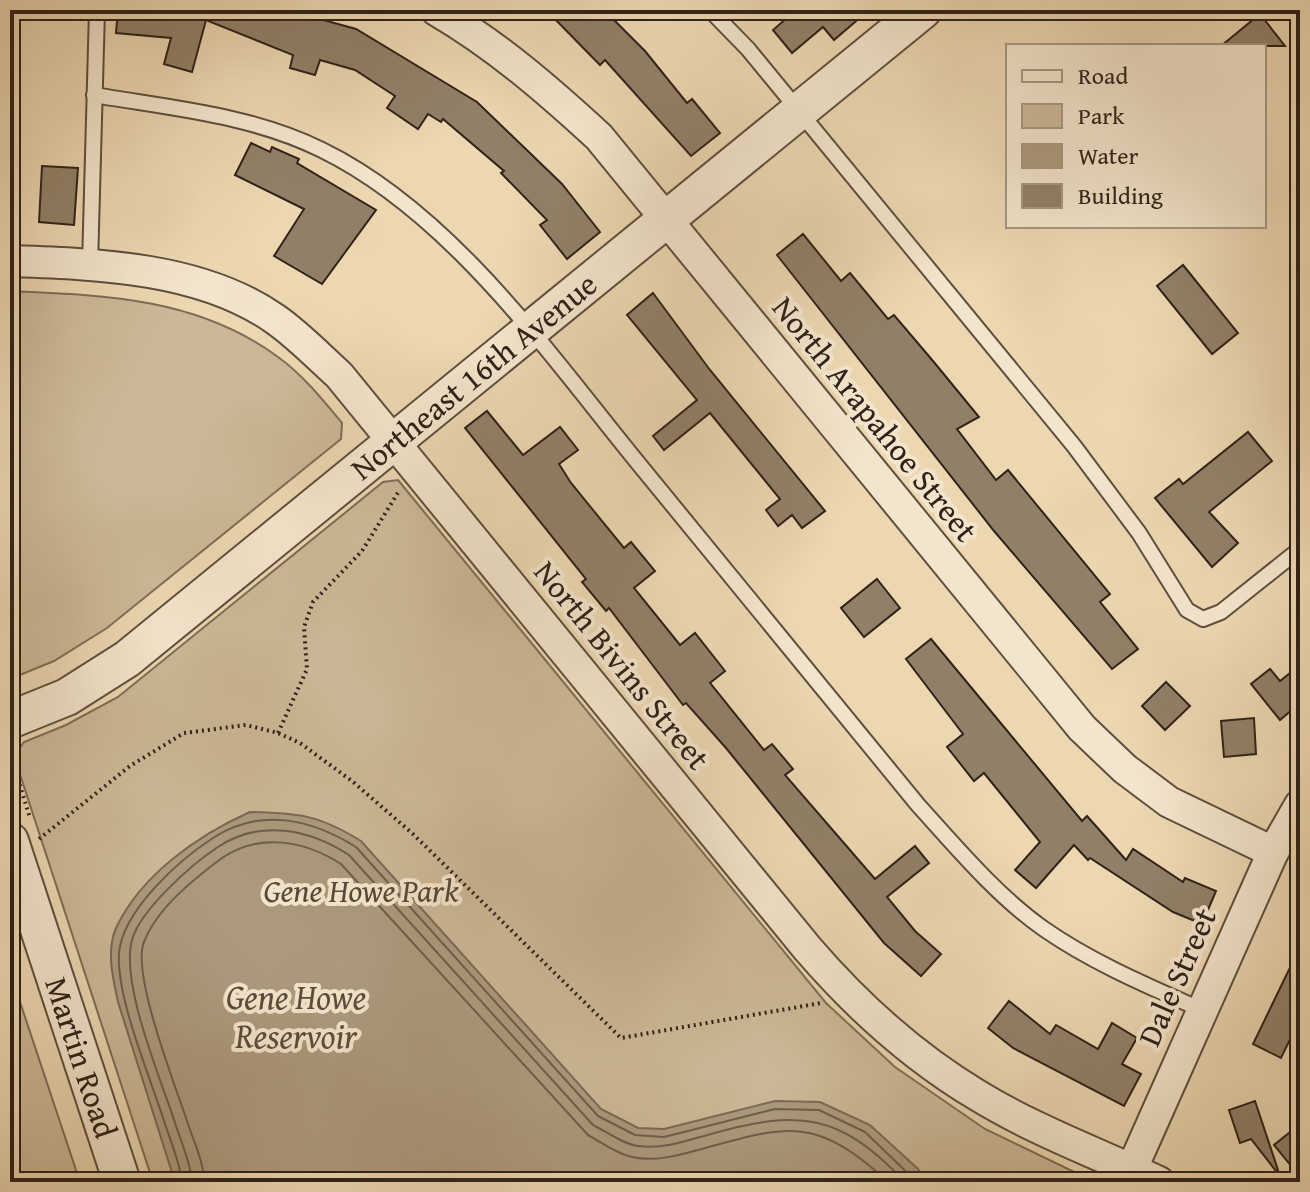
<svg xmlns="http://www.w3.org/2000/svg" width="1310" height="1192" viewBox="0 0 1310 1192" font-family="'Gentium Book Plus',serif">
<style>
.green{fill:#ccb897;stroke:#7e6d58;stroke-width:2}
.water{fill:#ac997d;stroke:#7a6955;stroke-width:2}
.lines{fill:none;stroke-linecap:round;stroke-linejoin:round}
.shore{stroke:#6e5e4b;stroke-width:2}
.building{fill:#918068;stroke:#2f2219;stroke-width:2}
.service-casing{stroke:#5e4f3f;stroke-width:18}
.minor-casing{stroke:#5e4f3f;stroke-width:34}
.tertiary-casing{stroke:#5e4f3f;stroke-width:40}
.path{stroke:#2f2219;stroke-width:4;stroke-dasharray:2 4;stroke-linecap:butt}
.service{stroke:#f3e5cc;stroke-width:14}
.minor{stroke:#f3e5cc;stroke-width:30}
.tertiary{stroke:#f3e5cc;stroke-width:36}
.labels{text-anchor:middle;stroke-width:8;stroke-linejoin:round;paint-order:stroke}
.street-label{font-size:32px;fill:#2f2219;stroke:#f3e5cc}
.park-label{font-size:32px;font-style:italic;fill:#564838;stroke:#f3e5cc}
.water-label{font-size:34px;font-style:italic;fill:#5b4c3c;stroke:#f3e5cc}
</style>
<rect width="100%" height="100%" fill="#ecd7b1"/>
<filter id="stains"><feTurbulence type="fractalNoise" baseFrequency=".0025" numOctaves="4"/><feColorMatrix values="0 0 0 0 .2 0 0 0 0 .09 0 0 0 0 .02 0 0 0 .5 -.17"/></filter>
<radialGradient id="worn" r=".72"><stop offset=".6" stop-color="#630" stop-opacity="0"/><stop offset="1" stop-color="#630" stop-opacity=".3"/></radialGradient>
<g class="green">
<path d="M10,291C105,295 198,298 278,357C302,374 323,400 342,423L341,439L107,628L54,661L10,679Z"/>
<polygon points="398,480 826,1003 895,1067 985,1129 1095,1182 153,1182 14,756 24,742 66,725 118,697 383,482"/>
<polygon points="10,972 80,1182 10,1182"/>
</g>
<path class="water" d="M250,812C299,813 319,815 361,841L601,1109L638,1128L664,1129L775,1101L820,1102L870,1125L918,1169L926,1182H175L118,1002C113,979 106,951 116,928C141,875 198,835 250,812Z"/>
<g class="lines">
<g class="shore">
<path d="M182,1182C180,1163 171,1142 165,1124C151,1079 116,998 119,953C123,910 179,860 213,838C260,807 311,819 356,847L598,1116L635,1135L664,1137L775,1109L819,1110L865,1132L917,1182"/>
<path d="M192,1182C191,1163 181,1142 175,1123C161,1079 120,984 132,940C140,910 192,864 218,847C260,819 309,829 349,855L593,1125C607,1132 623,1144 638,1146C664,1149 686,1141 711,1134C799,1109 840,1113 905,1182"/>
<path d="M204,1182C204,1163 194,1142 188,1124C176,1087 131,974 144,942C157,908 194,879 222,858C260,832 305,841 341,864L588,1135C601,1142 617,1154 632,1157C654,1162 676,1156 698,1150C788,1125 815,1115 888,1182"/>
</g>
</g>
<g class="building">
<polygon points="118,10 287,10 356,29 477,102 562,184 600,232 567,259 540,225 547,220 501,173 504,171 443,119 441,122 428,114 418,129 387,108 395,96 355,70 320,60 315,75 290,68 293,55 206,20 192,72 164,64 171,38 116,33"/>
<polygon points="546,10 604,10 645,51 687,103 692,99 720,133 691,156 605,60 600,65"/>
<polygon points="796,10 869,10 834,40 823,27 792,53 773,30"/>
<polygon points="1260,14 1285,46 1221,46"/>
<polygon points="251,143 270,152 272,147 299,159 297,163 376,210 322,284 274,256 304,209 235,175"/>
<polygon points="42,166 78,168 74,225 39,222"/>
<polygon points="803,234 841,281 850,273 888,319 894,315 933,361 979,417 957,429 996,480 1008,470 1110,594 1100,602 1138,649 1112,669 994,531 777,255"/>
<polygon points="1183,265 1238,333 1212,354 1157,286"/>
<polygon points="653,293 710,370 825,511 802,528 792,515 778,526 766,510 780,499 710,413 664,450 653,436 697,400 627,315"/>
<polygon points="487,411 523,455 560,427 578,450 559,464 571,483 624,548 631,542 655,571 634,588 680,645 695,633 725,671 710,683 764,750 772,744 793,769 785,775 875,879 915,846 929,863 887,897 915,931 941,954 921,976 884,943 726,748 686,703 683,705 609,608 606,611 582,582 586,579 465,428"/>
<polygon points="1248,432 1272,461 1209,512 1238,543 1212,567 1155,498 1179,479 1183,484"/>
<polygon points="877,579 900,608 864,637 841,608"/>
<polygon points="931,639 1082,821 1087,816 1126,860 1133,849 1183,882 1185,878 1216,891 1202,924 1173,912 1090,858 1088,860 1074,845 1036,888 1015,870 1040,842 984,773 974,781 947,747 963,734 906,659"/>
<polygon points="1300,665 1300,703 1280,720 1251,684 1270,669 1280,681"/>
<polygon points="1166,682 1190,706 1165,730 1142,706"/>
<polygon points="1254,718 1256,754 1224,757 1221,721"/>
<polygon points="1300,947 1300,1019 1281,1058 1253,1044"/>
<polygon points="1009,1001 1050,1034 1056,1025 1098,1049 1112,1023 1137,1038 1122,1064 1141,1074 1124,1106 1013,1048 988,1028"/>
<polygon points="1255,1101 1278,1170 1276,1171 1251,1139 1240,1143 1229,1110"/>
<polygon points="1300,1124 1300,1177 1274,1145"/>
</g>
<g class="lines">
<defs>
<g id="service">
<polyline points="710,10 748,49 1074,446 1139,533 1187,610 1203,619 1221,612 1300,549"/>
<path d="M94,95C170,108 252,115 322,150C451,213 549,354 638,463C732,577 825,691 918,805C957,848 997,896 1044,929C1093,963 1148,986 1202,1010"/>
<polyline points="90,265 97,10"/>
</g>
<g id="minor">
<path d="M436,10C496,45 548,90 599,137L1082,728L1125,769L1169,802L1273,852"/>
<path d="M10,261C97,264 201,267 275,319C298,335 318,356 339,375L807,948C856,1005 912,1056 977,1095C1034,1130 1099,1154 1159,1182"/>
<polyline points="1126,1182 1273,852 1300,805"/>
</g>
<g id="tertiary">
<path id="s1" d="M10,720L67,697L127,659L923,10"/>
<path id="s2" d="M10,841L122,1182"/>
</g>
</defs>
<use href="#service" class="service-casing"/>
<use href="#minor" class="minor-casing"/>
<use href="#tertiary" class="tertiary-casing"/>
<g class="path">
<polyline points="278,733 307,669 304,627 313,602 362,551 399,491"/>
<polyline points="12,750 11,757 30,818"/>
<polyline points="39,839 130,766 184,733 246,725 278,733 300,743 352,781 413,834 621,1038 821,1003"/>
</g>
<use href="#service" class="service"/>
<use href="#minor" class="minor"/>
<use href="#tertiary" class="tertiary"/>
</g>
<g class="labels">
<g class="street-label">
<text dy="11" stroke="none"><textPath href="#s1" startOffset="580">Northeast 16th Avenue</textPath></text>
<text transform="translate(875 419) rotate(51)" y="11">North Arapahoe Street</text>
<text transform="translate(622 665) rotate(51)" y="11">North Bivins Street</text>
<text transform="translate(1177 977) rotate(-66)" y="11">Dale Street</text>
<text dy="11" stroke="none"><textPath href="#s2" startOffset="228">Martin Road</textPath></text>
</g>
<g class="park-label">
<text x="361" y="902">Gene Howe Park</text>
</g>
<g class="water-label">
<text x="296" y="1009">Gene Howe<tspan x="296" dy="39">Reservoir</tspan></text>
</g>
</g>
<rect width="1310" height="1192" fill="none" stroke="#ecd7b1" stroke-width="40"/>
<rect x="12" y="12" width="1286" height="1168" fill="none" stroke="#2f2219" stroke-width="4"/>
<rect x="20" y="20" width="1270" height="1152" fill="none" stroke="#2f2219" stroke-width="2"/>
<rect x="1006" y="44" width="260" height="184" fill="#f3e5cc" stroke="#a59784" stroke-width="2"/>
<rect x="1022" y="70" width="40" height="12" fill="#f3e5cc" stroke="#a59784" stroke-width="2"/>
<text x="1078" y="84" font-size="24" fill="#2f2219">Road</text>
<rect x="1022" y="104" width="40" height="24" fill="#ccb897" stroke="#a59784" stroke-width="2"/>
<text x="1078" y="124" font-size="24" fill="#2f2219">Park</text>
<rect x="1022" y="144" width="40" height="24" fill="#ac997d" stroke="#a59784" stroke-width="2"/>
<text x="1078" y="164" font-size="24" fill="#2f2219">Water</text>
<rect x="1022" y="184" width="40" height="24" fill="#918068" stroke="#a59784" stroke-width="2"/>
<text x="1078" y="204" font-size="24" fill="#2f2219">Building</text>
<rect width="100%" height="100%" filter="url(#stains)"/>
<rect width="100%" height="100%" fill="url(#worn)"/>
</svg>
